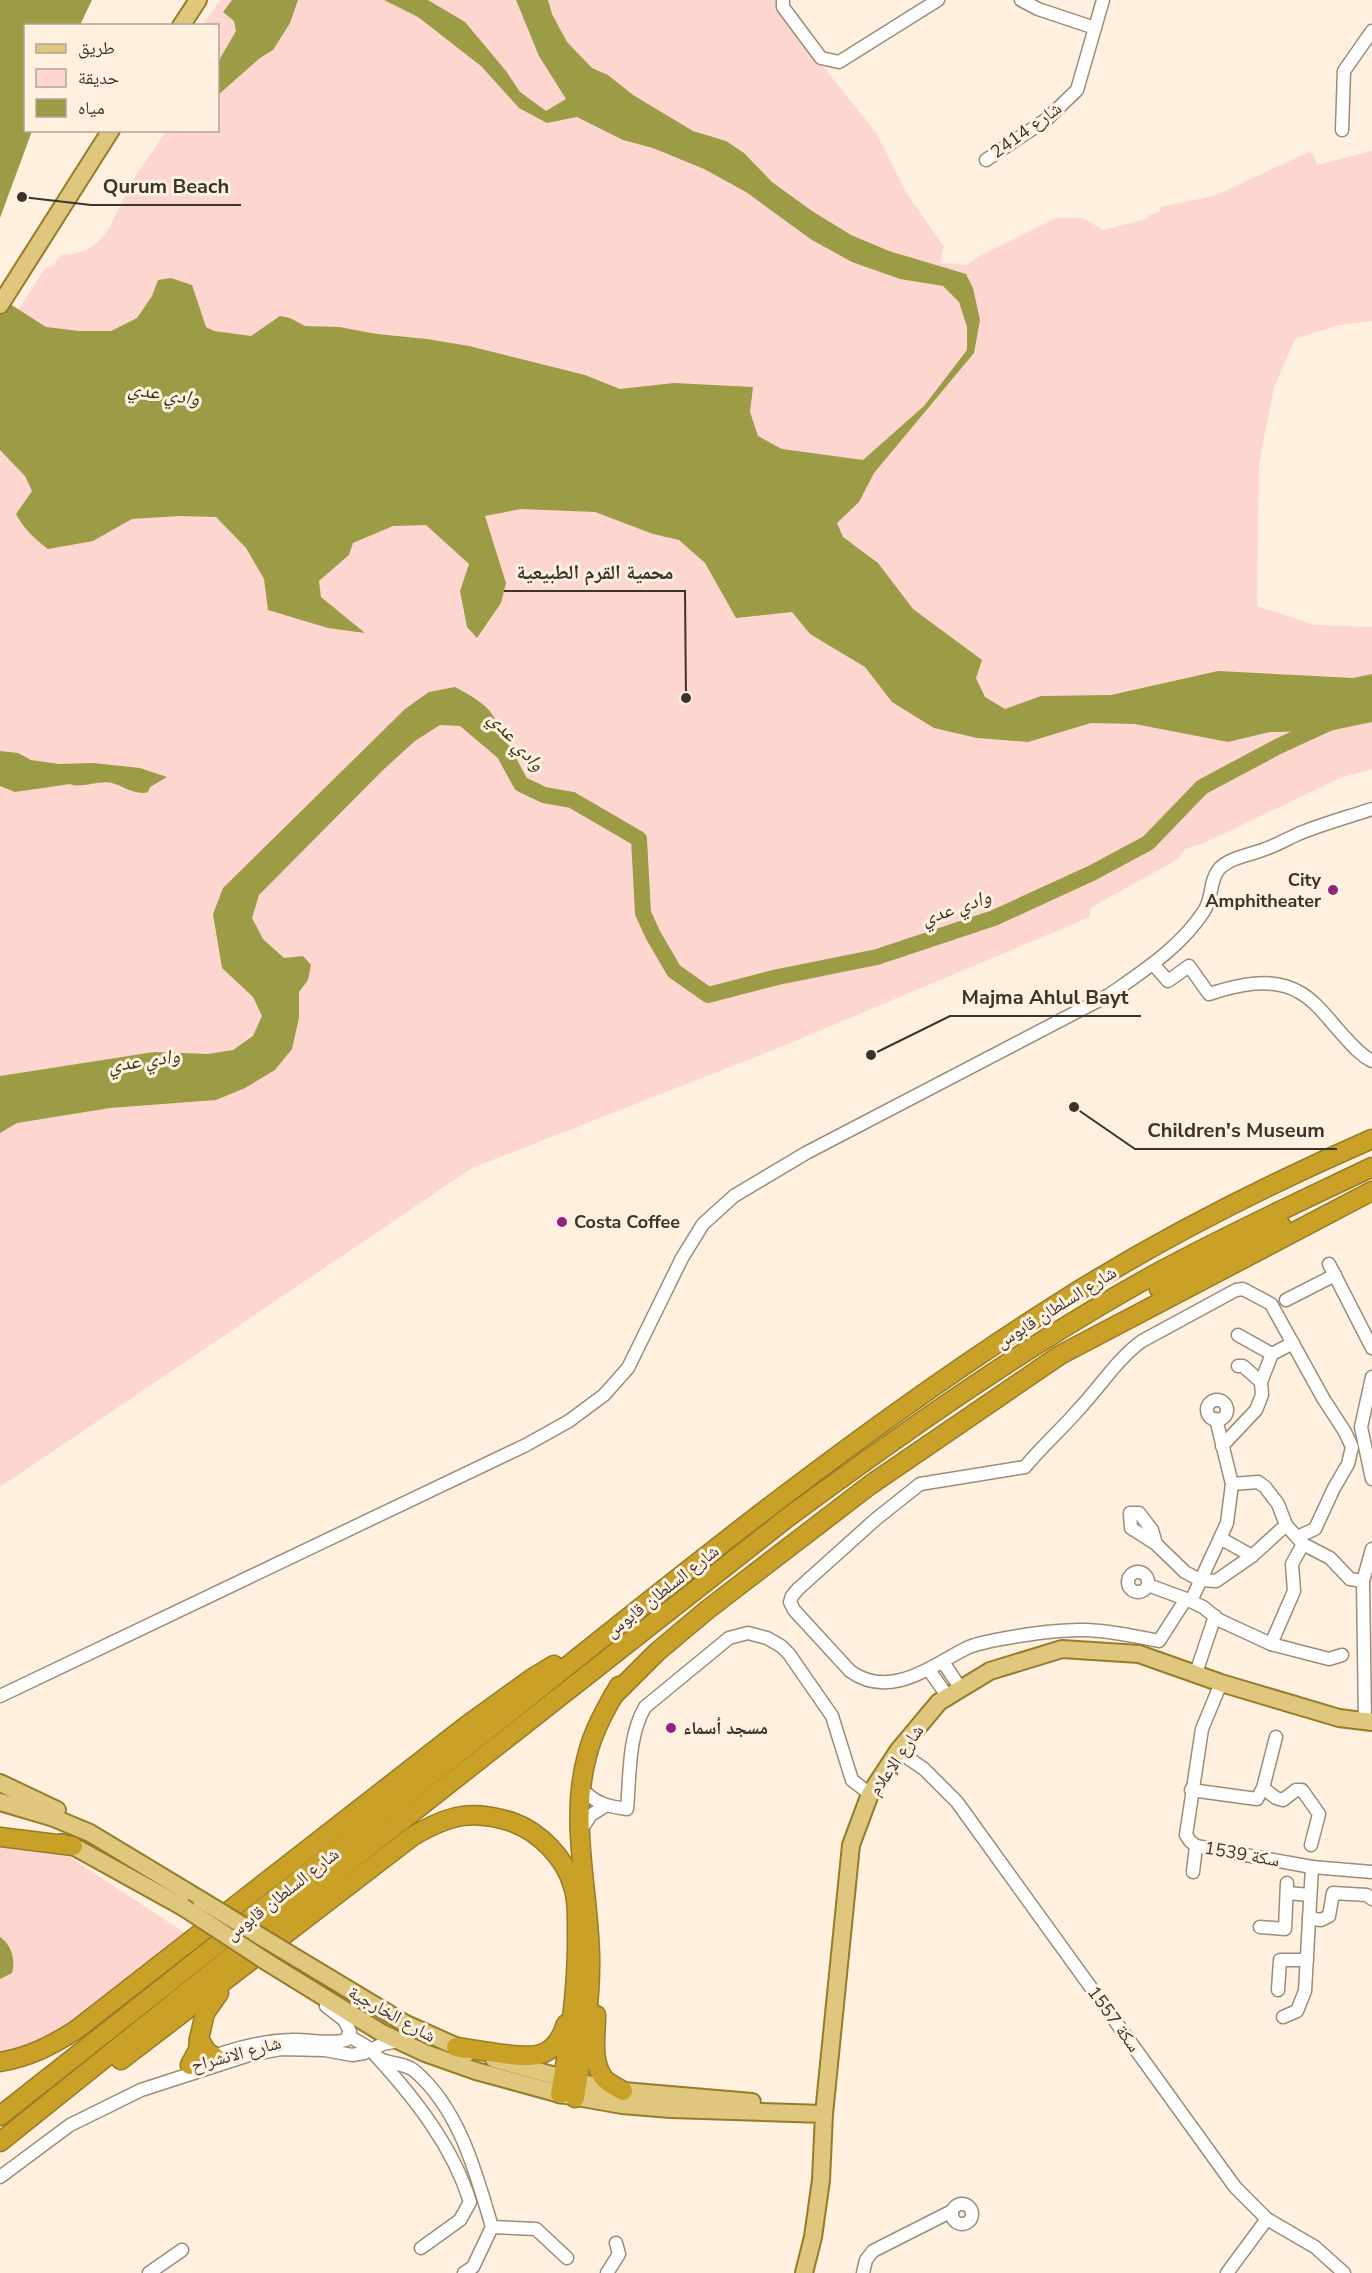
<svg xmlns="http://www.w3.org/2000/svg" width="1372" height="2273" viewBox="0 0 1372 2273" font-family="'Nunito Sans','Noto Naskh Arabic',sans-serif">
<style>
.green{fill:#fdd7cf}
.water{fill:#9c9b46}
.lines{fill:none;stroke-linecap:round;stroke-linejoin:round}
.river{stroke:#9c9b46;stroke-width:16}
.minor-casing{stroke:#9d8c79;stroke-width:15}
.major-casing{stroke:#977b28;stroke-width:20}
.highway-casing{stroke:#977b28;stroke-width:21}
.minor{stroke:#fff;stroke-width:12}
.major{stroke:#dfc77d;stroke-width:16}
.highway{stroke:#c9a126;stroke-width:18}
.major-bridge-casing{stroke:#977b28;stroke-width:20;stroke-linecap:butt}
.major-bridge{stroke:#dfc77d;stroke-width:16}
.poi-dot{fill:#942281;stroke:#fff0df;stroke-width:2}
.labels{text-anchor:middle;stroke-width:6;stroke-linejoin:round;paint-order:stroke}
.street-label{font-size:18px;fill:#3b342c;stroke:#fff0df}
.poi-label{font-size:18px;font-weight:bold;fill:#3b342c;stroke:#fff0df;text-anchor:start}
.water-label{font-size:20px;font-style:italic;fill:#373712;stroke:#fff0df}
.leader{fill:none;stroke:#3b342c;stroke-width:2}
.callout-dot{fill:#3b342c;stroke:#fff0df;stroke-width:2}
.callout-label{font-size:20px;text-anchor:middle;font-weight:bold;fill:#3b342c;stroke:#fff0df;stroke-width:6;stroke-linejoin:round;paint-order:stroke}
</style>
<rect width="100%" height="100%" fill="#fff0df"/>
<g class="green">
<path d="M220,0H777L783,17L875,131L906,192L944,247L942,251L941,263L967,265L981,255L1057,218H1083L1103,230L1147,219L1149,215L1160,212V207L1214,196L1309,152L1313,154L1317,165L1372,151V321L1339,325L1295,339L1274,387L1259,464L1257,606L1315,625L1372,627V769L1340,778L1204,843L1185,849L1178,859L1090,908V917L783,1046L472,1168L0,1487V339L45,268L53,266L61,255C106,254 111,222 128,189C139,169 154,150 166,131L218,130V26L203,25Z"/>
<polygon points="0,1844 68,1856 188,1935 51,2039 0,2055"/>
</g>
<g class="water">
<polygon points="0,0 92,0 80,25 26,26 26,130 32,131 0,218"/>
<polygon points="232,0 298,0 290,23 273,50 260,58 218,95 218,62 236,31 234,21 223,12"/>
<path d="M384,0H428L465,22L506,71L520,92L546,111L566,99L539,56L516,0H548L552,14L567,42L592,68L608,75L633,95L693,131L726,141L744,153L772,182L812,211L851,235L889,251L966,274L973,288L980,320L974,353L874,473L859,502L837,523L843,537L878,563L913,609L982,660L976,678L985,697L1005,709L1041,696L1111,695L1218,671L1353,678L1372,674V722L1329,731L1270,732L1228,742L1135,724L1091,723L1028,742L977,738L934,728L892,702L865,667L810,634L792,612L736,618L705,563L679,540L653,534L595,512L521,509L485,516L506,583L501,603L477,638L467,627L460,591L469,564L426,525L393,526L353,543L349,555L319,581L321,597L365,633L328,628L268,610L264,579L246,548L216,517L179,516L132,519L93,541L48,549C35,539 24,529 16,514L32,491L25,476L0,450V289L7,302L46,327L79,331H111L137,318L152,296L158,280L171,278L192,285L206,327L214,331L251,336L280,316L290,318L305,326L339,327L377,334L427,339L469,346L585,375L620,389L674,383L753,387L750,412L758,436L782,449L863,460L924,406L967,350V327L959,302L943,286L900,279L852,262L812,240L746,192L704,169L653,148L623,140L577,117L547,123L519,108L481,66L418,17Z"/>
<path d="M455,687C498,710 498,717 505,764L460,726L440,725L415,741L383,770L259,895L252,918L263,939L284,958L303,956L311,965L308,980L299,992V1018L292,1049L275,1070L245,1088L216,1100L110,1108L17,1123L0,1133V1076L154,1052L208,1054L233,1050L253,1036L262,1016L253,997L222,968L213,914L223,888L405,709L429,692Z"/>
<path d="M0,751L18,753L31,760L59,764L93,763L140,768L167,777L150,787L148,792C137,796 123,786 112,783C97,780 83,789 70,784L15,792L0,786Z"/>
<path d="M0,1937C11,1944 16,1960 12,1973L0,1979Z"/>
</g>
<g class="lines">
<polyline class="river" points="489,736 503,751 521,784 544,795 572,800 639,839 643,913 653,935 674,971 708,995 778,977 877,957 994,918 1092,873 1148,843 1202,787 1279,746 1342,717 1372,714"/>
<defs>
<g id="minor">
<polyline points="783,0 783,7 821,58 839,62 938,0"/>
<polyline points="1021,0 1038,9 1095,28"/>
<polyline points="1342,130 1344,71 1372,31"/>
<polyline points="986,160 1047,119 1077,90 1103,0"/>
<path d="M1153,964L1168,981L1189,966L1209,994C1237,985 1272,976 1299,992C1316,1001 1329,1020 1342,1034C1351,1044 1360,1055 1372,1061"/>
<polyline points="1329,1264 1372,1348"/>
<polyline points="1286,1300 1335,1275"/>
<polyline points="1238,1335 1272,1354"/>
<polyline points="1238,1366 1243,1366 1261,1382"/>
<polyline points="1372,1377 1361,1427 1372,1479"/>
<circle cx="1217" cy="1410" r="10"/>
<polyline points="1222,1446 1256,1410 1262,1395 1261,1382 1272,1354 1293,1343"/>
<polyline points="1232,1484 1258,1482 1265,1487 1278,1504 1286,1525 1303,1544 1330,1558 1350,1579 1363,1581"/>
<polyline points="1220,1538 1252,1556"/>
<polyline points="1156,1544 1131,1528 1130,1513 1139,1513 1152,1530 1156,1544 1185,1572 1200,1580 1216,1581 1252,1556 1286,1525"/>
<circle cx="1138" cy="1582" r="10"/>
<polyline points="1148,1585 1186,1599 1203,1607 1219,1620 1271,1644 1329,1659 1342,1655"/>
<path d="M1186,1599L1159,1641C1135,1636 1111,1631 1087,1630C1057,1629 1024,1635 995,1640C987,1642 976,1644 969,1647C933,1664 891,1701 850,1671L794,1610L790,1602L792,1596L798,1589L876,1519L920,1484L1025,1467C1042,1446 1062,1429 1079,1409C1100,1387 1117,1359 1142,1341L1236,1290L1243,1289L1271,1304L1323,1398L1345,1432L1352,1447L1348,1464L1334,1488L1315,1529L1297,1537"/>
<polyline points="1191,1601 1227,1523 1232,1484 1216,1419"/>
<polyline points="1271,1644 1294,1591 1292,1564 1303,1544"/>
<polyline points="943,1662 961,1689"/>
<polyline points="929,1670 948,1697"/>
<polyline points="1196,1673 1215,1616"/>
<polyline points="1221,1683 1202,1729 1186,1835 1190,1841 1196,1846 1312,1867 1372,1872"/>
<path d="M0,1696L526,1445L569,1421L604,1395L628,1368L682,1258L703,1224L734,1196L806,1153L1109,995C1143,971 1181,947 1204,911C1213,898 1209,881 1219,869C1230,857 1251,855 1265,849C1277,845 1287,839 1298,834C1322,824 1348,817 1372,809"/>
<polyline points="1365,1722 1363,1581 1372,1549"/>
<polyline points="898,1751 924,1769 957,1802 1235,2187 1267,2219 1315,2247 1344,2273"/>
<path d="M581,1788C596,1804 606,1806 627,1809C630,1776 628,1736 645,1707L729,1638L748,1633L767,1638L781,1646L789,1654L832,1716L852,1780L870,1794"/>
<polyline points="1263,1788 1276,1798 1283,1800 1296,1790 1302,1790 1319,1814 1311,1845"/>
<polyline points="1191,1790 1257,1799 1263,1788 1276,1737"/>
<polyline points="580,1831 591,1815 605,1806"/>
<polyline points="1193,1872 1196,1846"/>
<polyline points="1287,1893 1310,1895"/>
<polyline points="1309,1918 1321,1920 1329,1916 1333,1893 1367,1895 1372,1899"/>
<polyline points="1260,1927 1285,1929 1287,1883"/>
<polyline points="1278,1990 1280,1960 1307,1960"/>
<polyline points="1283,2017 1297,2011 1305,1991 1312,1867"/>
<path d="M349,2036C356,2041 366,2045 372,2051C374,2053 376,2056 378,2058C391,2065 405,2062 416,2072C460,2111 476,2173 492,2227L473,2267L464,2273"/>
<path d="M378,2058C416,2100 453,2147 470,2202L460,2220L421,2248"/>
<path d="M188,2066C219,2053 256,2041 291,2040C308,2039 329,2045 346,2040L350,2031L344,2020L326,2006"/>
<polyline points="0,2177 70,2125 141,2090 249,2055 281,2049 325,2050 352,2055 364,2053 383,2044 399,2041"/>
<circle cx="962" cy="2214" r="10"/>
<polyline points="492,2227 536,2229 567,2258"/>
<polyline points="149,2273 182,2250"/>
<polyline points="607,2273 619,2254 616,2243"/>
<polyline points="863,2273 866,2260 873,2251 952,2211"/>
<polyline points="1227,2273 1267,2219"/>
</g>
<g id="major">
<polyline points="181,26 198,0"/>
<polyline points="0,305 111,130"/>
<polyline points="0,1783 57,1810"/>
<polyline points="0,1802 54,1818 90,1833 201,1900"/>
<polyline points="62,1843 73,1846 183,1907"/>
<polyline points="288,1953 406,2024 469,2052"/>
<polyline points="267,1962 382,2033 425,2053 476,2071 560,2094 622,2105 671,2109 824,2114"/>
<polyline points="494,2059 577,2082 623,2091 752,2102"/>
<polyline points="804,2273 813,2237 821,2180 824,2114 851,1845 870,1794 898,1751 939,1702 990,1671 1062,1649 1139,1654 1221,1683 1339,1718 1372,1722"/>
</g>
<g id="highway">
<polyline points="1159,1289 1281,1225"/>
<polyline points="613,1696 657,1652 707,1610 870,1485 1060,1355 1372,1191"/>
<polyline points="0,1837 73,1846"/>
<path d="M596,2015C596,2034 591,2061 603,2077C607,2083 617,2087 623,2091"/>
<path d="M456,2047C471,2049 487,2052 503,2054C534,2058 555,2059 566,2024"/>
<polyline points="215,2057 207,2052 199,2039 205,2013 219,1993"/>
<path d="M121,2060L413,1836C449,1815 472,1809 512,1822C540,1832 565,1858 573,1886C578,1901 577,1916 577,1931C578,1987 570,2040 560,2094"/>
<path d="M0,2062C29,2057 51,2046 76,2030L466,1726L531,1679L554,1665"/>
<polyline points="190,2065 198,2050 199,2039"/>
<path d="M575,2098C582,2051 591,2004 590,1957C589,1890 569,1822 587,1756C593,1731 606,1708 619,1686"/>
<path d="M0,2116C173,1979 347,1843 519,1705C693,1565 868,1424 1057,1304C1156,1241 1264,1186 1372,1139"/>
<path d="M0,2142L343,1867L787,1518C905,1431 1031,1342 1159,1272C1229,1234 1301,1201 1372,1167"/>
</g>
</defs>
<use href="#minor" class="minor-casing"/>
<use href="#major" class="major-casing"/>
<use href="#highway" class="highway-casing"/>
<use href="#minor" class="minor"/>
<use href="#major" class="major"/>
<use href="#highway" class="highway"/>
<defs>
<g id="major-bridge">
<polyline points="201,1900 288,1953"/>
<polyline points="183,1907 267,1962"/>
</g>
</defs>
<use href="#major-bridge" class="major-bridge-casing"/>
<use href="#major-bridge" class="major-bridge"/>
</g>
<g class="poi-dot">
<circle cx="1333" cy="890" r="6"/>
<circle cx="562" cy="1222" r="6"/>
<circle cx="671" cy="1728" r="6"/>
</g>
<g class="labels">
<g class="street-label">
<text transform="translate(1026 130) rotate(-36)" y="6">2414 شارع</text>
<text transform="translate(1056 1307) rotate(-32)" y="6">شارع السلطان قابوس</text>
<text transform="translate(662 1591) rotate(-38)" y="6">شارع السلطان قابوس</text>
<text transform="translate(896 1760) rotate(-55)" y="6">شارع الإعلام</text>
<text transform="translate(1242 1854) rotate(10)" y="6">سكة 1539</text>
<text transform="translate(282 1894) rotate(-38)" y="6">شارع السلطان قابوس</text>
<text transform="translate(392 2014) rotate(29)" y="6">شارع الخارجية</text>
<text transform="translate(1114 2019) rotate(54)" y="6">سكة 1557</text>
<text transform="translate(236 2054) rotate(-15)" y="6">شارع الانشراح</text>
</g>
<g class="poi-label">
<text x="1321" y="886" text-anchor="end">City<tspan x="1321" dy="21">Amphitheater</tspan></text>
<text x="574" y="1228">Costa Coffee</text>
<text x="683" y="1734">مسجد أسماء</text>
</g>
<g class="water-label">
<text transform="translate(164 393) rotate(9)" y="7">وادي عدي</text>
<text transform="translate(517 741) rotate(48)" y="7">وادي عدي</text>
<text transform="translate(956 907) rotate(-19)" y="7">وادي عدي</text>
<text transform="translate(144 1060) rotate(-8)" y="7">وادي عدي</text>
</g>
</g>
<path class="leader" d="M22 197L91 205H241M686 698L685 591H504M871 1055L950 1016H1141M1074 1107L1135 1149H1337"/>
<g class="callout-dot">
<circle cx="22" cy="197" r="6"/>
<circle cx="686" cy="698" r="6"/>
<circle cx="871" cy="1055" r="6"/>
<circle cx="1074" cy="1107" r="6"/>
</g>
<g class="callout-label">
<text x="166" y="193">Qurum Beach</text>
<text x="595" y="579">محمية القرم الطبيعية</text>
<text x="1045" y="1004">Majma Ahlul Bayt</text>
<text x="1236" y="1137">Children's Museum</text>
</g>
<rect x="24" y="24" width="195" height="108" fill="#fff0df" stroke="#b1a597" stroke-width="1.5"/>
<rect x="36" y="44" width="30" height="9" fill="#dfc77d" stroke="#b1a597" stroke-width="1.5"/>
<text x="78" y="54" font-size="18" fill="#3b342c">طريق</text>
<rect x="36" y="69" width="30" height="18" fill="#fdd7cf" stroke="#b1a597" stroke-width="1.5"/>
<text x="78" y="84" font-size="18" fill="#3b342c">حديقة</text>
<rect x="36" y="99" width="30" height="18" fill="#9c9b46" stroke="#b1a597" stroke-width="1.5"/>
<text x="78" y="114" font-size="18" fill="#3b342c">مياه</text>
</svg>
